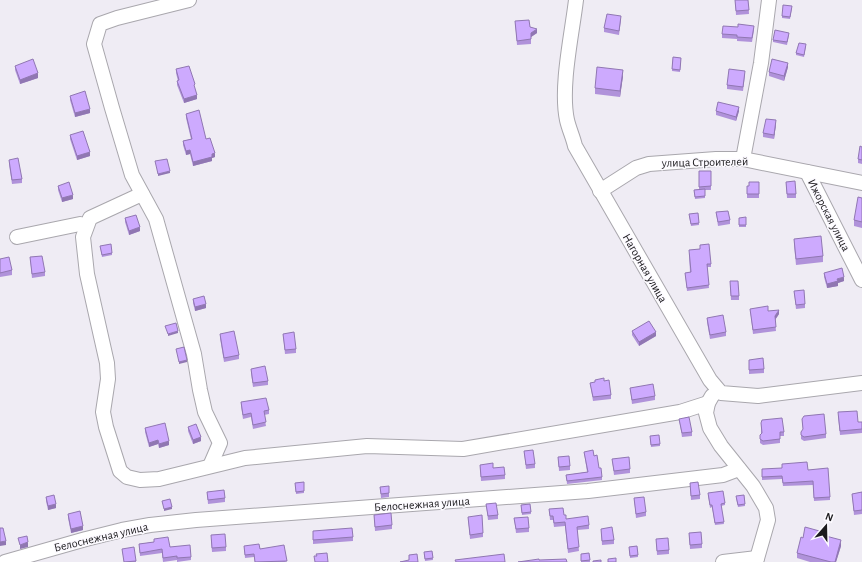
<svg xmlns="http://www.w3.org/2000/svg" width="862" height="562" viewBox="0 0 862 562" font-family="'Alegreya Sans',sans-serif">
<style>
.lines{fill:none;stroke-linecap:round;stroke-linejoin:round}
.minor-casing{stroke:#a9a7ad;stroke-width:16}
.minor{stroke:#fff;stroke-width:14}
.wall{fill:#b092da}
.shaded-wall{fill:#9077b2}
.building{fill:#cdaafe;stroke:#9077b2}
.labels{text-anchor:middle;stroke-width:3;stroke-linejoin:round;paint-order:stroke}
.street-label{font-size:12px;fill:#1c1b1e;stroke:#fcfaff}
</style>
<rect width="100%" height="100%" fill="#efecf4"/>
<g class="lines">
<defs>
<g id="minor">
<polyline points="189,0 117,18 100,24 94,44 112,108 132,175 156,219 194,354 200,390 205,412 220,443 210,466"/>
<path d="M576,0C572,34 560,87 567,120C569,129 573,137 575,146L710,380L721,393L758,396L862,383"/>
<polyline points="743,159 761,63 769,0"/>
<polyline points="807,172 862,280"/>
<polyline points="600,191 636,168 649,164 716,159 743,159 862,183"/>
<polyline points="142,194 90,218 83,237 87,274 107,363 108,379 103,412 106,427 120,471 127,477 140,480 159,479 245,458 367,446 463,449 680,412 708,403"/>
<polyline points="17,237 80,224 86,226"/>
<polyline points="712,396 708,403 706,413 710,428 721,446 753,486 766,508 768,520 756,562"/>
<polyline points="5,562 86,539 122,530 150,525 196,520 588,491 723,475 739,469"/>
<polyline points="723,562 757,558"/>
</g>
</defs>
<use href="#minor" class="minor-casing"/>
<use href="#minor" class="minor"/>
</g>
<g class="wall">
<polygon points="735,0 748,0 749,14 736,15"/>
<polygon points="792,8 790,19 782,18 782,16"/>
<polygon points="621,20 619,35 604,32 604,28"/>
<polygon points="515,21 530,27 537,33 531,37 531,44 517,45"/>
<polygon points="754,30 752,42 737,41 737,39 722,38 722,34"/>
<polygon points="789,35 787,45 773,42 773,40"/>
<polygon points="806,46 804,57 796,55 796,53"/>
<polygon points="673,57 681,58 680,72 672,71"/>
<polygon points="15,66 38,78 20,84 15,70"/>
<polygon points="788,67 784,81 769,76 769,72"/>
<polygon points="176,69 195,89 197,99 184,103 177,85 177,81 178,81 176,73"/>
<polygon points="745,75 743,91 727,89 727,85"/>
<polygon points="623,76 620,97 595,94 595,88"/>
<polygon points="70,96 90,113 75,117 70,100"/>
<polygon points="716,111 739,111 736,121 716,115"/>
<polygon points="186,114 206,139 215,157 212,158 212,161 193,166 190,154 186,155 183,145 183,141 191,139 186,118"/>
<polygon points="776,124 774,139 763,137 763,133"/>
<polygon points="70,135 90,156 77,160 70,139"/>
<polygon points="862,147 862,164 858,163 858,159"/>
<polygon points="9,160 22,179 22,183 12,184 9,164"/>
<polygon points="699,171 711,171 711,190 705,190 705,198 695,199 694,190 699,189"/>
<polygon points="759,182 759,198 747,198 747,186 749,186"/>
<polygon points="786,182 796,194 796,198 787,198"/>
<polygon points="58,186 73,199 62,202 58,190"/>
<polygon points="862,198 862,228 854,226 854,220"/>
<polygon points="716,212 730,220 730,224 718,226"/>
<polygon points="698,213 699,225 691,226 689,216"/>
<polygon points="125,218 140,231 129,235 125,222"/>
<polygon points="739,218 746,225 746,227 739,227"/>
<polygon points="794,239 823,256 823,262 796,265 794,245"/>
<polygon points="100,246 112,253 112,255 102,257"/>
<polygon points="689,253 711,264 711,267 707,267 709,288 687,291 685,273 690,272"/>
<polygon points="30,257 45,272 45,276 32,278"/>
<polygon points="0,259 12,270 12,275 0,277"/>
<polygon points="824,273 844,281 838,283 838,286 827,288 824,277"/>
<polygon points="730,285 739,296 739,300 731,300"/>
<polygon points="794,291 805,304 805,308 796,309"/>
<polygon points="193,299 206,308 195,311 193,303"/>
<polygon points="750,309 768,311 779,314 775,320 776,331 753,334"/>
<polygon points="707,318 726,332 726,336 710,339 707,322"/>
<polygon points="632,331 656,336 639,346 632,335"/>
<polygon points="220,334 239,355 239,359 224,362 220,338"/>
<polygon points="283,334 296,349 296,353 285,354"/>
<polygon points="749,360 764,369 764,373 749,374"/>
<polygon points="251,369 268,381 268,385 253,387 251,373"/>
<polygon points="604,381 611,395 611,399 593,401 590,383"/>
<polygon points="630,388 655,396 655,400 632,404"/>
<polygon points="241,402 269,410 269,414 264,415 266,426 253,429 251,417 243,419 241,406"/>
<polygon points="838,416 858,422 862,422 862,433 840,435"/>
<polygon points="679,419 692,432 692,436 682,437"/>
<polygon points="802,419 826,434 826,438 804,441 801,439 801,432 803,430"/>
<polygon points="761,423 784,432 784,436 780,436 780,443 763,445 760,443 760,435 761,434"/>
<polygon points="188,427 201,441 193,444 188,431"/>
<polygon points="145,428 169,445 159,448 158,444 149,447 145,432"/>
<polygon points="650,438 660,444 660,446 651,447"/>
<polygon points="524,451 535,464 535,468 526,469"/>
<polygon points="584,452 594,456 602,477 602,480 567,484 566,475 587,472"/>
<polygon points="558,457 570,466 570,470 559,471"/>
<polygon points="612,459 630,469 630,473 614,475"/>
<polygon points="480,465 493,468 505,475 505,479 481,481"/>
<polygon points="762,469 808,470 830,497 830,500 814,501 813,485 783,486 782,479 762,480"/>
<polygon points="304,482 304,493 296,494 295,483"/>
<polygon points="690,483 700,495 700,499 691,500"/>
<polygon points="380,487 389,493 389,497 381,498"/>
<polygon points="207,492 225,498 225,502 208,504"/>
<polygon points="862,492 862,514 854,515 852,494"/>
<polygon points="708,495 725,503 725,505 721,506 724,524 715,525 712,507 710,508"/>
<polygon points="744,495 745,506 738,507 736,498"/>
<polygon points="46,497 56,508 48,510 46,501"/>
<polygon points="634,498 646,512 646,516 636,518"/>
<polygon points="486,504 498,515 498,519 488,520"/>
<polygon points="530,504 531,514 522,515 521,505"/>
<polygon points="549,509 564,515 566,519 589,525 589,529 577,530 579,551 568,553 565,526 554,527 553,520 550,520"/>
<polygon points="68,514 83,530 71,533 68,518"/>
<polygon points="374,515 392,525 392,529 375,531"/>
<polygon points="468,517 483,533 483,537 470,539"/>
<polygon points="514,518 529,528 529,532 516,533"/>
<polygon points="601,529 614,540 614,544 602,545"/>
<polygon points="313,531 353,537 353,541 313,544"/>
<polygon points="689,533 702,544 702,548 690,549"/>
<polygon points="823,536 841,546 836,562 810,562 797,558 797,553 803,538"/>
<polygon points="154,539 191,557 191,560 177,562 177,560 163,562 162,553 140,556 139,544 154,542"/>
<polygon points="211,539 226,547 226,551 212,552"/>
<polygon points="656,539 669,550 669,554 657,555"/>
<polygon points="244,546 260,549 287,562 255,562 254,557 245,558"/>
<polygon points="637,546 638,557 630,558 629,547"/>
<polygon points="122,549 136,561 136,562 124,562"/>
<polygon points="432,551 433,560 425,561 424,554"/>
<polygon points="589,553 590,562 581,562 581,554"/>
</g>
<g class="shaded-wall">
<polygon points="537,29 537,33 531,37 531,33"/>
<polygon points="788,63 788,67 784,81 784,76"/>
<polygon points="623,70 623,76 620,97 620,91"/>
<polygon points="38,73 38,78 20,84 20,80"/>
<polygon points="197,95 197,99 184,103 184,99"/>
<polygon points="739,107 739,111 736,121 736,117"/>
<polygon points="90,109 90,113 75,117 75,113"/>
<polygon points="776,120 776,124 774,139 774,135"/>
<polygon points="190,150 190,154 186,155 186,151"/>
<polygon points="90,152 90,156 77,160 77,156"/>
<polygon points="215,153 215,157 212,158 212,161 193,166 193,162"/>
<polygon points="170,171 170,173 158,176 158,174"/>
<polygon points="73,195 73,199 62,202 62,198"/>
<polygon points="140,227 140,231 129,235 129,231"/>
<polygon points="844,277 844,281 838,283 838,286 827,288 827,284 837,279"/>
<polygon points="206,304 206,308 195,311 195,307"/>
<polygon points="779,310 779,314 775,320 775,316"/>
<polygon points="178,331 178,333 168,336 168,334"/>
<polygon points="656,332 656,336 639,346 639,342"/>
<polygon points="187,360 187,362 179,364 179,362"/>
<polygon points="201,437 201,441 193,444 193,440"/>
<polygon points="158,440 158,444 149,447 149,443"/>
<polygon points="169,441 169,445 159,448 159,444"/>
<polygon points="56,504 56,508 48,510 48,506"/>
<polygon points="172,507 172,509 164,511 164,509"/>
<polygon points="83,526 83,530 71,533 71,529"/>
<polygon points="841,540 841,546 836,562 835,562"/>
<polygon points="6,541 6,545 0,546 0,542"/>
<polygon points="28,542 28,547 20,549 20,545"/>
</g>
<g class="building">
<polygon points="735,0 748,0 749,10 736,11"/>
<polygon points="783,5 792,6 790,17 782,16"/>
<polygon points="607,14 621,16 619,31 604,28"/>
<polygon points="529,20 530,27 537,29 531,33 531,39 517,41 515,21"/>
<polygon points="738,24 754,26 752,38 737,37 737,35 722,34 723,26 738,27"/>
<polygon points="775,30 789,33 787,42 773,40"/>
<polygon points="799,43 806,44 804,55 796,53"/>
<polygon points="673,57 681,58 680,70 672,69"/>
<polygon points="33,59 38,73 20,80 15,66"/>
<polygon points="772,59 788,63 784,76 769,72"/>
<polygon points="189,66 195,84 194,85 197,95 184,99 177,81 179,80 176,69"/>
<polygon points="597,67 623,70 620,91 595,88"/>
<polygon points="729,69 745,71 743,87 727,85"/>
<polygon points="85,91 90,109 75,113 70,96"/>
<polygon points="718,102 739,107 736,117 716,111"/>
<polygon points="199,110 206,139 210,138 215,153 212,154 212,157 193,162 190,150 186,151 183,141 192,139 186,114"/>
<polygon points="766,119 776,120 774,135 763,133"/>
<polygon points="83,131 90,152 77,156 70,135"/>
<polygon points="860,146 862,147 862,160 858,159"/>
<polygon points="18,158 22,179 12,180 9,160"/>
<polygon points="167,159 170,171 158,174 155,161"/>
<polygon points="699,171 711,171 711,186 699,187"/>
<polygon points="795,181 796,194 787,194 786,182"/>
<polygon points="69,182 73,195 62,198 58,186"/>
<polygon points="749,182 759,182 759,194 747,194 747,186 749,186"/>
<polygon points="705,189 705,196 695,197 694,190"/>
<polygon points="858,197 862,198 862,222 854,220"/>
<polygon points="728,211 730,220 718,222 716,212"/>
<polygon points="698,213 699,223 691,224 689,214"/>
<polygon points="136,215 140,227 129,231 125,218"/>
<polygon points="746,217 746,225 739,225 739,218"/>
<polygon points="821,236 823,256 796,259 794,239"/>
<polygon points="111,244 112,253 102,255 100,246"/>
<polygon points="709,244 711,264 707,264 709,285 687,288 685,273 691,272 689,250 700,249 700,245"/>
<polygon points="42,256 45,272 32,274 30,257"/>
<polygon points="9,257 12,270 0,273 0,259"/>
<polygon points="842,268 844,277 837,279 838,281 827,284 824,273"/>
<polygon points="730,281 738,281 739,296 731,296"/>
<polygon points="804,290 805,304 796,305 794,291"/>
<polygon points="204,296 206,304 195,307 193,299"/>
<polygon points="768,306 768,311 779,310 775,316 776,327 753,330 750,309"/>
<polygon points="723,315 726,332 710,335 707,318"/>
<polygon points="649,321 656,332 639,342 632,331"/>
<polygon points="176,323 178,331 168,334 165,326"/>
<polygon points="234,331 239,355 224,358 220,334"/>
<polygon points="294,332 296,349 285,350 283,334"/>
<polygon points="184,347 187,360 179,362 176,349"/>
<polygon points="763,358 764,369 749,370 749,360"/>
<polygon points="265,366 268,381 253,383 251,369"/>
<polygon points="604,378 604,381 609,380 611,395 593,397 590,383 595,382 595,380"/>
<polygon points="653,384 655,396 632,400 630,388"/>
<polygon points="266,398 269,410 264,411 266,422 253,425 251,413 243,415 241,402"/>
<polygon points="857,411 858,422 862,422 862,429 840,431 838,412"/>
<polygon points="824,414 826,434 804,437 801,435 801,432 803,429 802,419 804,416"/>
<polygon points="689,417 692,432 682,433 679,419"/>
<polygon points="782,418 784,432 780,432 780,439 763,441 760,439 760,435 762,433 761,423 762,420"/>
<polygon points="165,423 169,441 159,444 158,440 149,443 145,428"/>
<polygon points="196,424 201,437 193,440 188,427"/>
<polygon points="659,435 660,444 651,445 650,436"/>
<polygon points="533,450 535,464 526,465 524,451"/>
<polygon points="593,450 594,456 597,455 599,468 601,468 602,477 567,481 566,475 588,472 584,452"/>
<polygon points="569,456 570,466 559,467 558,457"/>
<polygon points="629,457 630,469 614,471 612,459"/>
<polygon points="807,462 808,470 828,468 830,497 814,498 813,481 783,483 782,476 762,477 762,469 782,468 782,464"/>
<polygon points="493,463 493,468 504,467 505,475 481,477 480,465"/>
<polygon points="304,482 304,491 296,492 295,483"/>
<polygon points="698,482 700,495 691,496 690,483"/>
<polygon points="389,486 389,493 381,494 380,487"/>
<polygon points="224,490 225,498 208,500 207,492"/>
<polygon points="723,491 725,503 721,504 724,522 715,523 712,505 710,505 708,493"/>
<polygon points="862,492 862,510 854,511 852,494"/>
<polygon points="54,495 56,504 48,506 46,497"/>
<polygon points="744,495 745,504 738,505 736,496"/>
<polygon points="644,497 646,512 636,514 634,498"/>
<polygon points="170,499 172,507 164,509 162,501"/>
<polygon points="496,503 498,515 488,516 486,504"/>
<polygon points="530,504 531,512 522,513 521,505"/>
<polygon points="563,508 564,515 566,515 566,519 588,516 589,525 577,527 579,547 568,549 565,522 554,523 553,516 550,516 549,509"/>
<polygon points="80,511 83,526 71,529 68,514"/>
<polygon points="391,513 392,525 375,527 374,515"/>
<polygon points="482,515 483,533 470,535 468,517"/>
<polygon points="528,517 529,528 516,529 514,518"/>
<polygon points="612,527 614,540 602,541 601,529"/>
<polygon points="805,527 823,532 822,535 841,540 835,562 831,562 797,553 801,537 803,538"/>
<polygon points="0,528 3,528 6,541 0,542"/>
<polygon points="352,528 353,537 313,540 313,531"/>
<polygon points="701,532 702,544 690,545 689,533"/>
<polygon points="225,534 226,547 212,548 211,535"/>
<polygon points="27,536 28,542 20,545 18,538"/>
<polygon points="168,537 170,547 190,545 191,557 177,558 177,556 163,558 162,549 140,553 139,544 154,542 154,539"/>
<polygon points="668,538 669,550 657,551 656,539"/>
<polygon points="259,544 260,549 284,545 287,561 255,562 254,554 245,555 244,546"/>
<polygon points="637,546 638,555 630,556 629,547"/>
<polygon points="134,547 136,561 124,562 122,549"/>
<polygon points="432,551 433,558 425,559 424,552"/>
<polygon points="327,553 328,562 315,562 314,556 317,556 316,554"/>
<polygon points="589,553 590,560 581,561 581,554"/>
<polygon points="417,554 418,562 400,562 409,560 409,555"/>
<polygon points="504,554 505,562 456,562 455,560"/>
<polygon points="616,558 616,562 608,562 608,559"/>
<polygon points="539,559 539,560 566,559 567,562 518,562"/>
<polygon points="601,560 601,562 593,562 593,561"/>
</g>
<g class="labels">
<g class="street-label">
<text transform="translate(705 162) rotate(-1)" y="4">улица Строителей</text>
<text transform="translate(829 215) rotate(63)" y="4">Ижорская улица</text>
<text transform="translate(645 268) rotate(60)" y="4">Нагорная улица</text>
<text transform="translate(422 504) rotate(-4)" y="4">Белоснежная улица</text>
<text transform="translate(101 537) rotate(-13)" y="4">Белоснежная улица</text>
</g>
</g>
<g transform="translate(826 526) rotate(20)" stroke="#fcfaff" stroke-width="3" paint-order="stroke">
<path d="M0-3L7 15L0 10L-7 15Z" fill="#1c1b1e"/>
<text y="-6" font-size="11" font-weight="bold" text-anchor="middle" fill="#1c1b1e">N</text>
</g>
</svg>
